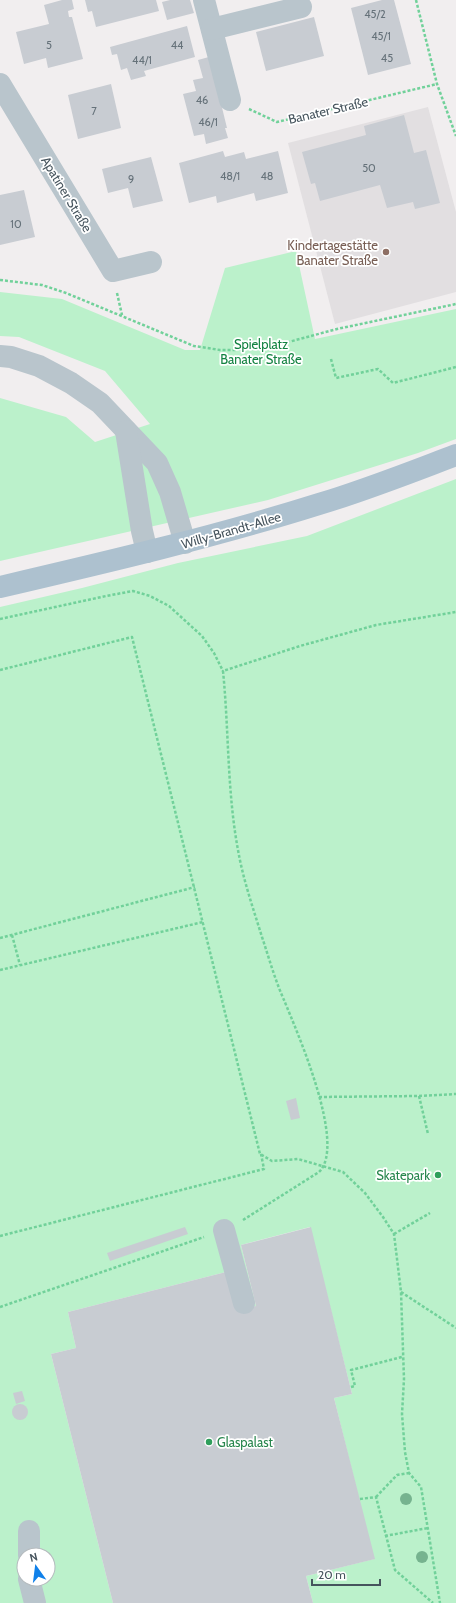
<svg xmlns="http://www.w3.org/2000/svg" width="456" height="1603" viewBox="0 0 456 1603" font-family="Cabin,sans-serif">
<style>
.education{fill:#e2dfe1}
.green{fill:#bbf1cb;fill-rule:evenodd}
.building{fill:#c8ccd2}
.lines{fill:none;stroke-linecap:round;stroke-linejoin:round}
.path{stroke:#71d19a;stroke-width:2.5;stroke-dasharray:3 2;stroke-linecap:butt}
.minor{stroke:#b9c5cc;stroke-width:22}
.major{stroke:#adc1cf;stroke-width:22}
.tree{fill:#76b38f}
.education-dot{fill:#8d6e63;stroke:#fff;stroke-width:1.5}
.leisure-dot{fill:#2e9e5b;stroke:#fff;stroke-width:1.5}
.labels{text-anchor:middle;stroke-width:3.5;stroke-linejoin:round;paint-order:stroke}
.number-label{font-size:11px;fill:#66727a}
.street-label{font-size:13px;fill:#46545d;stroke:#fff}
.education-label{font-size:13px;fill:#785e54;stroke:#fff;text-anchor:end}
.park-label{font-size:13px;fill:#128241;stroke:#fff}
.leisure-label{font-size:13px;fill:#27864d;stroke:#fff;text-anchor:end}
</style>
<rect width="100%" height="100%" fill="#f1eeef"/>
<polygon class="education" points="428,107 456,212 456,292 335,324 288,143"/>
<g class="green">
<polygon points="296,251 315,339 456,309 456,439 418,453 268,500 0,561 0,398 66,417 95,442 150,424 105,371 19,337 0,336 0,292 62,299 185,350 200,350 225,268"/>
<path d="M456,479V1603H313L306,1576L374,1559L334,1398L352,1394L310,1227L241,1245L256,1306L236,1310L226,1272L68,1312L76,1348L51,1354L113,1603H0V607L82,588L178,563L307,536ZM24,1555H48V1579H24Z"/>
</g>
<g class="building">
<polygon points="62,0 72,0 74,9 68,11 69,17 72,17 83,59 48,68 46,58 24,64 16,32 49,24 44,5"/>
<polygon points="85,0 156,0 159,11 96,27 92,11 88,12"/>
<polygon points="170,0 190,0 194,13 167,20 162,2"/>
<polygon points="382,0 394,0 411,64 368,75 351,8"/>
<polygon points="314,17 324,56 266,71 256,32"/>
<polygon points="187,26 195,57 144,71 146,76 131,80 127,68 121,70 117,54 112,55 110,47"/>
<polygon points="216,55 214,75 227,128 225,128 228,138 206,144 204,134 194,136 183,94 196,91 193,80 203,78 198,60"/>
<polygon points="111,84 121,128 78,139 68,95"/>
<polygon points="404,115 414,153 426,150 440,203 415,209 413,202 387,208 380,185 320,201 315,183 311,184 302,152 366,135 364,126"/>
<polygon points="223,151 225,157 244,152 246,159 278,151 288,193 256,201 254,193 217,203 216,196 189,203 179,163"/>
<polygon points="151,157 163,201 133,208 128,188 108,193 102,169"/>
<polygon points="24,190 35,237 0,245 0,195"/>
<polygon points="296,1098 300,1118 291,1120 286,1101"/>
<polygon points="185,1227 188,1234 110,1261 107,1253"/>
<polygon points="311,1227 352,1394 334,1398 375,1559 306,1576 313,1603 113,1603 51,1354 76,1348 68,1312 226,1272 236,1310 256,1306 241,1245"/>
<polygon points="22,1391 25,1401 16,1404 13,1393"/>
<circle cx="20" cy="1412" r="8"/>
</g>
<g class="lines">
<g class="path">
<polyline points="416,0 437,84 456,136"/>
<polyline points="249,109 277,122 437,84"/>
<polyline points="0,280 42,285 66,293 194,346 220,350 236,350 281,344 337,329 456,304"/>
<polyline points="117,293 122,315"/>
<polyline points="331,359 336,378 378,369 393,383 456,367"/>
<polyline points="0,619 106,596 133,591 150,596 169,606 202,636 214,653 223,671"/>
<polyline points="0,670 132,637 260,1154 272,1161 298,1159 343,1172 365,1193 383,1217 394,1234 401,1292 404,1379 402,1414 405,1452 409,1473 421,1487 440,1603"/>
<polyline points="12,935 20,965"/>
<polyline points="0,938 195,887"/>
<polyline points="0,970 203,922"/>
<polyline points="419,1096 428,1134"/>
<polyline points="319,1097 419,1096 456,1094"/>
<path d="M243,1220L319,1172C347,1145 297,1032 284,1000C275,980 269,958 262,937C253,908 243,879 238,850C227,791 229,731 223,671L300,646L376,625L456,612"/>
<polyline points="394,1234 430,1213"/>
<polyline points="0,1236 264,1169 261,1154"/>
<polyline points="401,1292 456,1328"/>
<polyline points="0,1307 204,1237"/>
<polyline points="351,1387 355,1386 351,1370 402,1357"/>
<polyline points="376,1497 397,1475 409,1473"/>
<polyline points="360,1499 376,1497 395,1570 433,1603"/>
<polyline points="385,1536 428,1528"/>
</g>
<g class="minor">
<polyline points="204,0 230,100"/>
<polyline points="212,29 301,7"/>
<polyline points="0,84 113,271 151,262"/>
<polyline points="0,356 11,357 39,366 71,383 100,403 157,463 170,492 185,543"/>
<polyline points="126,431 142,531 147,552"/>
<polyline points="224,1230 244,1303"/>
<polyline points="29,1531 29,1555"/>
<polyline points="29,1579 35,1603"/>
</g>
<path class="major" d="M0,587C107,562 214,537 319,504C366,490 411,472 456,455"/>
</g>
<g class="tree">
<circle cx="406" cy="1499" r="6"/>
<circle cx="422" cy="1557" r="6"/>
</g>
<circle class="education-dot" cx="386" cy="252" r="4"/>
<g class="leisure-dot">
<circle cx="438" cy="1175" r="4"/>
<circle cx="209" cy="1442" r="4"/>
</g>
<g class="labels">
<g class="number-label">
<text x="375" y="18">45/2</text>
<text x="381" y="40">45/1</text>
<text x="49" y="49">5</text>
<text x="177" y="49">44</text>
<text x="387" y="62">45</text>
<text x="142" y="64">44/1</text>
<text x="202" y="104">46</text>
<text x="94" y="115">7</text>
<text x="208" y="126">46/1</text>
<text x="369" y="172">50</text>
<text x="230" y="180">48/1</text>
<text x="267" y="180">48</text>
<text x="131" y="183">9</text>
<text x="16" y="228">10</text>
</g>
<g class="street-label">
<text transform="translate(328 110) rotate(-13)" y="5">Banater Straße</text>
<text transform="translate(67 194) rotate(59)" y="5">Apatiner Straße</text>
<text transform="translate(231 530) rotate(-16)" y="5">Willy-Brandt-Allee</text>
</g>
<g class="education-label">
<text x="378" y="250">Kindertagestätte<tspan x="378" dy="15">Banater Straße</tspan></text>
</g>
<g class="park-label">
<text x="261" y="349">Spielplatz<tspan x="261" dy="15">Banater Straße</tspan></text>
</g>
<g class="leisure-label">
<text x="430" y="1180">Skatepark</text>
<text x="217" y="1447" text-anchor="start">Glaspalast</text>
</g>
</g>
<g transform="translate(36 1567) rotate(346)"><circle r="19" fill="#ffffff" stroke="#b5bbbe"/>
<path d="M0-3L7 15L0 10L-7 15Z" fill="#1081ea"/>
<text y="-6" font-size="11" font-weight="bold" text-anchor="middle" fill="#46545d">N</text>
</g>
<path d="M312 1579v6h68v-6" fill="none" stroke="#46545d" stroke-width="2"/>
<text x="318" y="1579" font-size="12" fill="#46545d" stroke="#ffffff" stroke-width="3" paint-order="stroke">20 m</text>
</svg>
